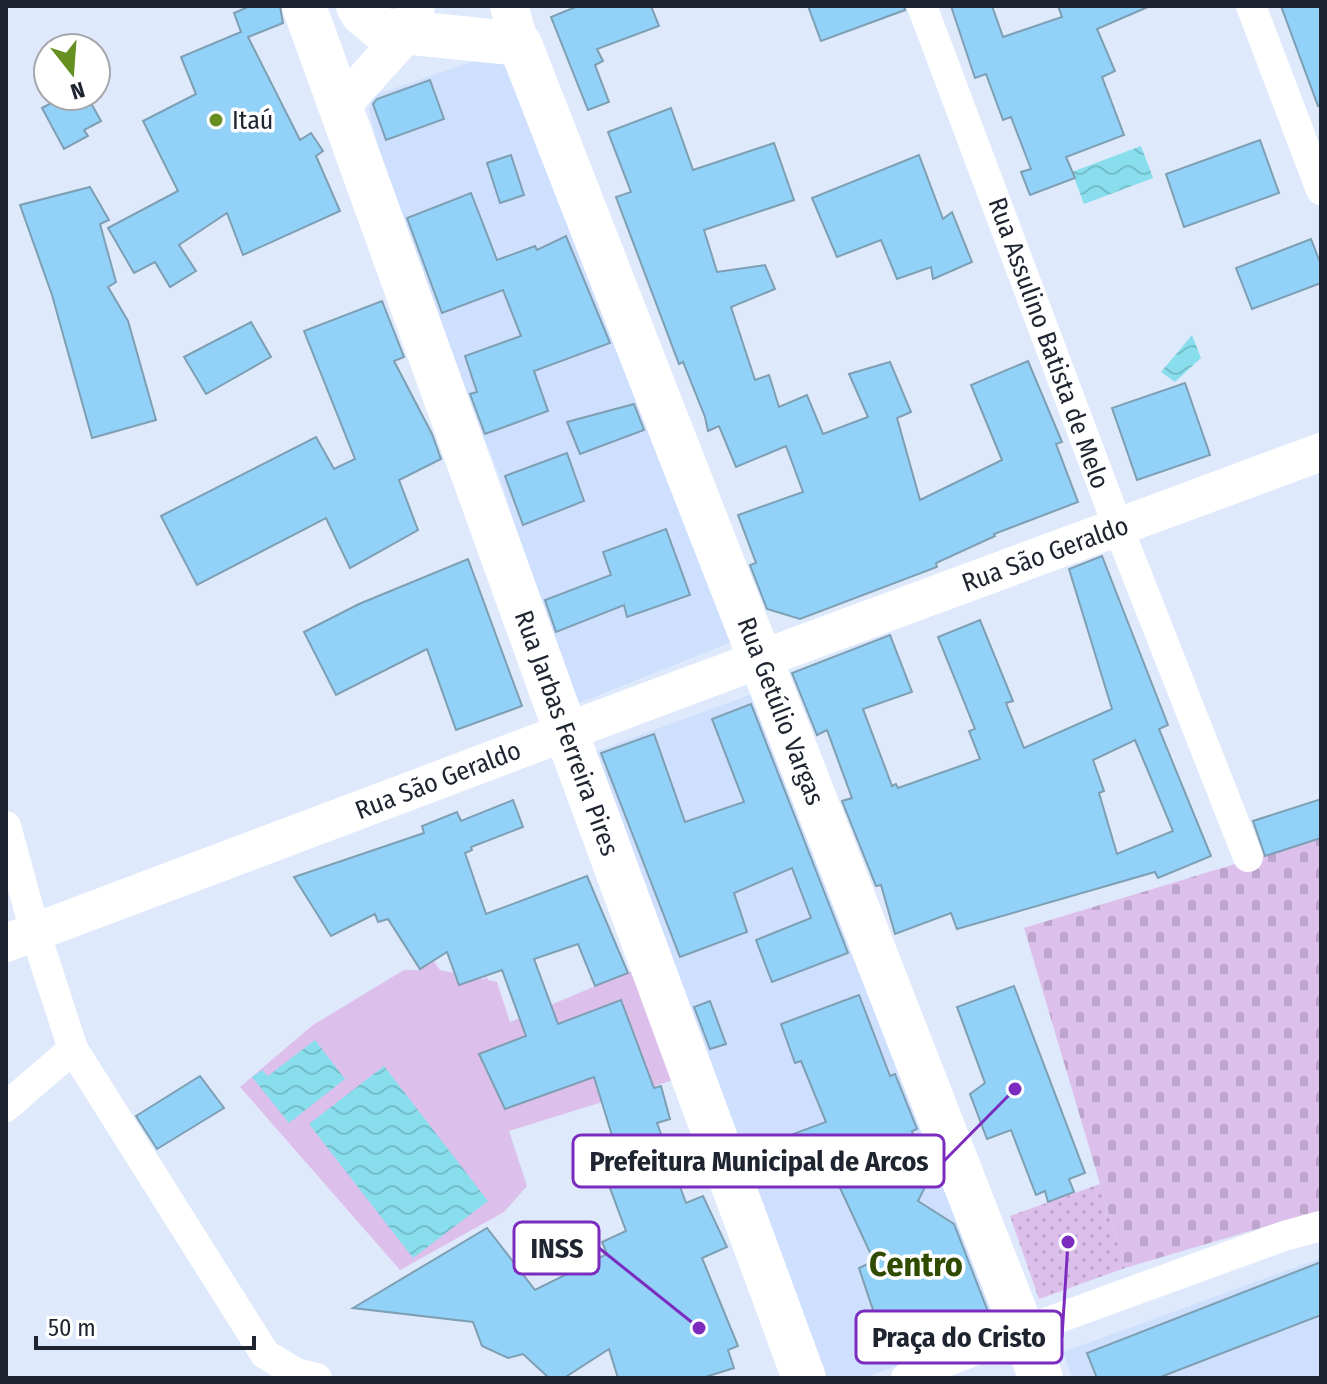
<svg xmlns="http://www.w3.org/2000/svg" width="1327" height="1384" viewBox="0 0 1327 1384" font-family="'Fira Sans Condensed',sans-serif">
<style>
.built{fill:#cfe0fe}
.green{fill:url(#green-dots)}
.cemetery{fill:url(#cemetery-stones)}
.pitch{fill:#ddbfeb}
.water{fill:url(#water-waves)}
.building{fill:#92d2f9;stroke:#7e9fb3;stroke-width:2;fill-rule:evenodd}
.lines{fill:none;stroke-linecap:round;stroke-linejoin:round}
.minor{stroke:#fff;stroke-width:30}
.tertiary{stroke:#fff;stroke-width:38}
.secondary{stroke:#fff;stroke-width:44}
.poi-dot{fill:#659021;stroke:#fff;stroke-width:3}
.labels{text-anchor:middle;stroke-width:7;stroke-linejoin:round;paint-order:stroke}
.poi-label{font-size:26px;fill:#1e2430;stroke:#fff;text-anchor:start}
.street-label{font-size:26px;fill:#1e2430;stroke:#fff}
.district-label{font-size:34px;font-weight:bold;fill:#304b00;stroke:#fff}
.leader{fill:none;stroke:#7b2cbf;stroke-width:3}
.callout-dot{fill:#7b2cbf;stroke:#fff;stroke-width:3}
.callout{fill:#fff;stroke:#7b2cbf;stroke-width:3}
.callout-label{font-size:28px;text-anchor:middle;font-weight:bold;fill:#1e2430}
</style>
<defs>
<pattern id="green-dots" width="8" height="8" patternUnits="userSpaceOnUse" patternTransform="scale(2)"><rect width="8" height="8" fill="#ddbfeb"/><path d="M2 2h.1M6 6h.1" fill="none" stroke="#bda4ca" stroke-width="1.8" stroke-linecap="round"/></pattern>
<pattern id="cemetery-stones" width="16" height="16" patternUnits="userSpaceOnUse" patternTransform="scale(2)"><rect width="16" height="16" fill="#ddbfeb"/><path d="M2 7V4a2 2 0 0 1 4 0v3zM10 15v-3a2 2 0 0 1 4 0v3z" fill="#bda4ca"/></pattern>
<pattern id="water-waves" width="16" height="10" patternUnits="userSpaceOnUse" patternTransform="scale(2)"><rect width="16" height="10" fill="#88deec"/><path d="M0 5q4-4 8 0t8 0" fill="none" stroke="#75becb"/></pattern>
</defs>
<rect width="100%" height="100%" fill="#dee9fc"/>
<g class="built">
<polygon points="505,51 734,641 577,704 531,575 499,475 397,221 369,110 372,96"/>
<polygon points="763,690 1005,1325 864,1378 829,1378 822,1371 594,752"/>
<polygon points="1321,1258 1321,1378 1072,1378 1063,1352"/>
</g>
<polygon class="green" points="1100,1184 1125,1268 1039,1299 1010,1216"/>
<polygon class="cemetery" points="1321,838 1321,1210 1125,1268 1024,928"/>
<polygon class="pitch" points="434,961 440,970 483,979 487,977 488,980 497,982 510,1022 641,967 680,1078 509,1131 527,1186 504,1212 400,1270 240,1087 313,1025 404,970 418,970"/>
<g class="water">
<polygon points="1141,146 1153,178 1084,204 1072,172"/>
<polygon points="1192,335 1201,358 1175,382 1161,372"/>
<polygon points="315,1040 345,1079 289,1123 252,1077 262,1070 268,1076"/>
<polygon points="384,1066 488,1201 413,1258 309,1124"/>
</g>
<g class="building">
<polygon points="250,6 280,6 283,23 248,37 300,140 311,133 323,151 316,156 340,211 243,255 227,213 179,245 196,271 170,287 155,262 134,273 108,228 178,191 143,121 196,94 181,57 241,32 234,13"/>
<polygon points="578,6 651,6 659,26 597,49 603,61 595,65 609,102 588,110 551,17"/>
<polygon points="808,6 904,6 905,10 821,41"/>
<polygon points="951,6 992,6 1003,37 1062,17 1058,6 1150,6 1097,29 1115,71 1102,77 1124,135 1066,157 1075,178 1030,195 1021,172 1031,169 1011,117 1003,120 986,74 975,78"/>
<polygon points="1281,6 1321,6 1321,105 1318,106"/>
<polygon points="430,80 444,119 386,140 373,104 377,99"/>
<polygon points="64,96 87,96 101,121 84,130 88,136 64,149 42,108"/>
<polygon points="671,108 693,170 774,143 794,200 704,230 717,272 765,265 775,289 731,307 755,380 769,375 779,407 807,395 823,434 868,417 849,374 890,362 911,412 897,418 920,500 1002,460 971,385 1028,361 1062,442 1056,444 1078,502 994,534 995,536 936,563 937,567 800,619 767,609 750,565 756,563 738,515 803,492 786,446 736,467 719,426 708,431 705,417 683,362 679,364 616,197 631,192 608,132"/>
<polygon points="1260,140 1279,193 1184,227 1166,174"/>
<polygon points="511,155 524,195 500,203 487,163"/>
<polygon points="919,155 943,219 952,212 972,262 933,279 931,267 897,279 881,240 837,257 812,198"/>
<polygon points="90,187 109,220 100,224 116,282 108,287 128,321 156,420 92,438 52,295 20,205"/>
<polygon points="471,193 497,260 535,246 537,250 566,236 610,343 534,371 548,411 485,434 470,394 477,392 465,356 521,336 503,290 442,313 407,218"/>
<polygon points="1311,239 1321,265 1321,283 1252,309 1236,268"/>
<polygon points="382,301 404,357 394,361 432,434 441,459 399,480 418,530 350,568 326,518 197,585 161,516 316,437 334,469 355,459 304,331"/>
<polygon points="251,322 271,357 206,394 184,357"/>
<polygon points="1185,383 1210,455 1137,480 1112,408"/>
<polygon points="634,404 644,430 580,454 567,422"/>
<polygon points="567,453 584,501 523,525 505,476"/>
<polygon points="666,529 690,595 627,617 624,605 556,632 545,600 611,575 603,552"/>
<path d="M1102,556L1168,725L1159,729L1211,856L1158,878L1155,872L957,929L951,913L895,934L881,885L876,886L842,801L852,798L827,730L817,735L792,673L890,635L912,692L863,709L892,786L896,784L898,788L980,759L969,731L975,729L938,637L980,620L1013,701L1006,703L1024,748L1112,709L1069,569ZM1135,740L1173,831L1117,854L1099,793L1104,791L1093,760Z"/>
<polygon points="468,559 522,706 456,730 427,649 336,695 304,632 359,604"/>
<polygon points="751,704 848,953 772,982 756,940 811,918 792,868 734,893 747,932 680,957 601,753 654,734 685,822 744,802 712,719"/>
<polygon points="1321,799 1321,838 1265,856 1253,821"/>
<polygon points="513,800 523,827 471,847 472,850 465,853 486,914 587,876 628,973 595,986 578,944 534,959 558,1024 621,1000 654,1088 661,1086 670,1119 657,1123 686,1203 703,1196 727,1247 702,1258 738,1346 728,1350 734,1368 702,1378 618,1378 609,1349 564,1378 549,1378 523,1354 508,1358 482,1346 473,1322 353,1308 487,1228 535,1290 607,1254 602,1242 626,1231 601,1164 619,1158 594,1077 505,1109 479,1054 526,1036 502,970 459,985 447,952 420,969 388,919 378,922 375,914 331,936 294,877 424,833 422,826 457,812 461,821"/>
<polygon points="1014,986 1085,1173 1069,1179 1074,1192 1048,1202 1045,1191 1036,1195 1011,1130 987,1139 970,1094 985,1083 957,1007"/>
<polygon points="859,995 890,1076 895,1074 917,1129 912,1131 927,1183 918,1201 954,1224 992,1322 908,1356 878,1325 859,1268 874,1261 828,1162 760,1187 747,1151 826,1122 801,1061 795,1063 781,1024"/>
<polygon points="710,1001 726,1044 710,1049 694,1007"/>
<polygon points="200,1076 224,1108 157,1149 136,1116"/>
<polygon points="1321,1262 1321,1315 1158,1378 1097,1378 1087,1353"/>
</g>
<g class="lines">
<g class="minor">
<polyline points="922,6 1118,527 1248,857"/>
<polyline points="1251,6 1321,190"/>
<polyline points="6,826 35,932 73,1049 265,1354 296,1373 317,1378"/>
<polyline points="6,1107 73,1049"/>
<polyline points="906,1378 1023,1331 1284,1236 1321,1226"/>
</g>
<g class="tertiary">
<polyline points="509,6 520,44"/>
<polyline points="340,107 407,33 416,6"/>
<polyline points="6,943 667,694 1321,452"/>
</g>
<g class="secondary">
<polyline points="304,6 566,732 804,1378"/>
<polyline points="358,6 363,14 382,30 520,44 1041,1378"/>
</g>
</g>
<circle class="poi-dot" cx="216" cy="120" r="8"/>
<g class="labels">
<g class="poi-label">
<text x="232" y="129">Itaú</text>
</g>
<g class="street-label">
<text transform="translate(1049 343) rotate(70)" y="9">Rua Assulino Batista de Melo</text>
<text transform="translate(1045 554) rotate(-20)" y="9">Rua São Geraldo</text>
<text transform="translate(781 711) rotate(69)" y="9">Rua Getúlio Vargas</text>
<text transform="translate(567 733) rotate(70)" y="9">Rua Jarbas Ferreira Pires</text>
<text transform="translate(438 780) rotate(-21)" y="9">Rua São Geraldo</text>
</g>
<g class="district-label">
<text x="916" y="1276">Centro</text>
</g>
</g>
<path class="leader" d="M1015 1089L944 1161M699 1328L599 1248M1068 1242L1062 1337"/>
<g class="callout-dot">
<circle cx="1015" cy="1089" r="8"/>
<circle cx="699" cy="1328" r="8"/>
<circle cx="1068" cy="1242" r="8"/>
</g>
<g class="callout">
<rect x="573" y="1135" width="371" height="52" rx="8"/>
<rect x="514" y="1222" width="85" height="52" rx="8"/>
<rect x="856" y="1311" width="206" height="52" rx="8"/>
</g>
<g class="callout-label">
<text x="759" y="1171">Prefeitura Municipal de Arcos</text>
<text x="557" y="1258">INSS</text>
<text x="959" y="1347">Praça do Cristo</text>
</g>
<rect width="1327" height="1384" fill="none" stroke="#1e2430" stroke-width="16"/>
<g transform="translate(72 72) rotate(163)"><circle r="38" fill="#ffffff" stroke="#a5a7ac" stroke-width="2"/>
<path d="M0-6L14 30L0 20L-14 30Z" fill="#659021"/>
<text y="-12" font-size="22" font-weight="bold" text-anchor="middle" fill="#1e2430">N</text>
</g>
<path d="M36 1336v12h218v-12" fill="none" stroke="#1e2430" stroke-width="4"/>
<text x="48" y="1336" font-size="24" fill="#1e2430" stroke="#ffffff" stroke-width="6" paint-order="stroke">50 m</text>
</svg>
